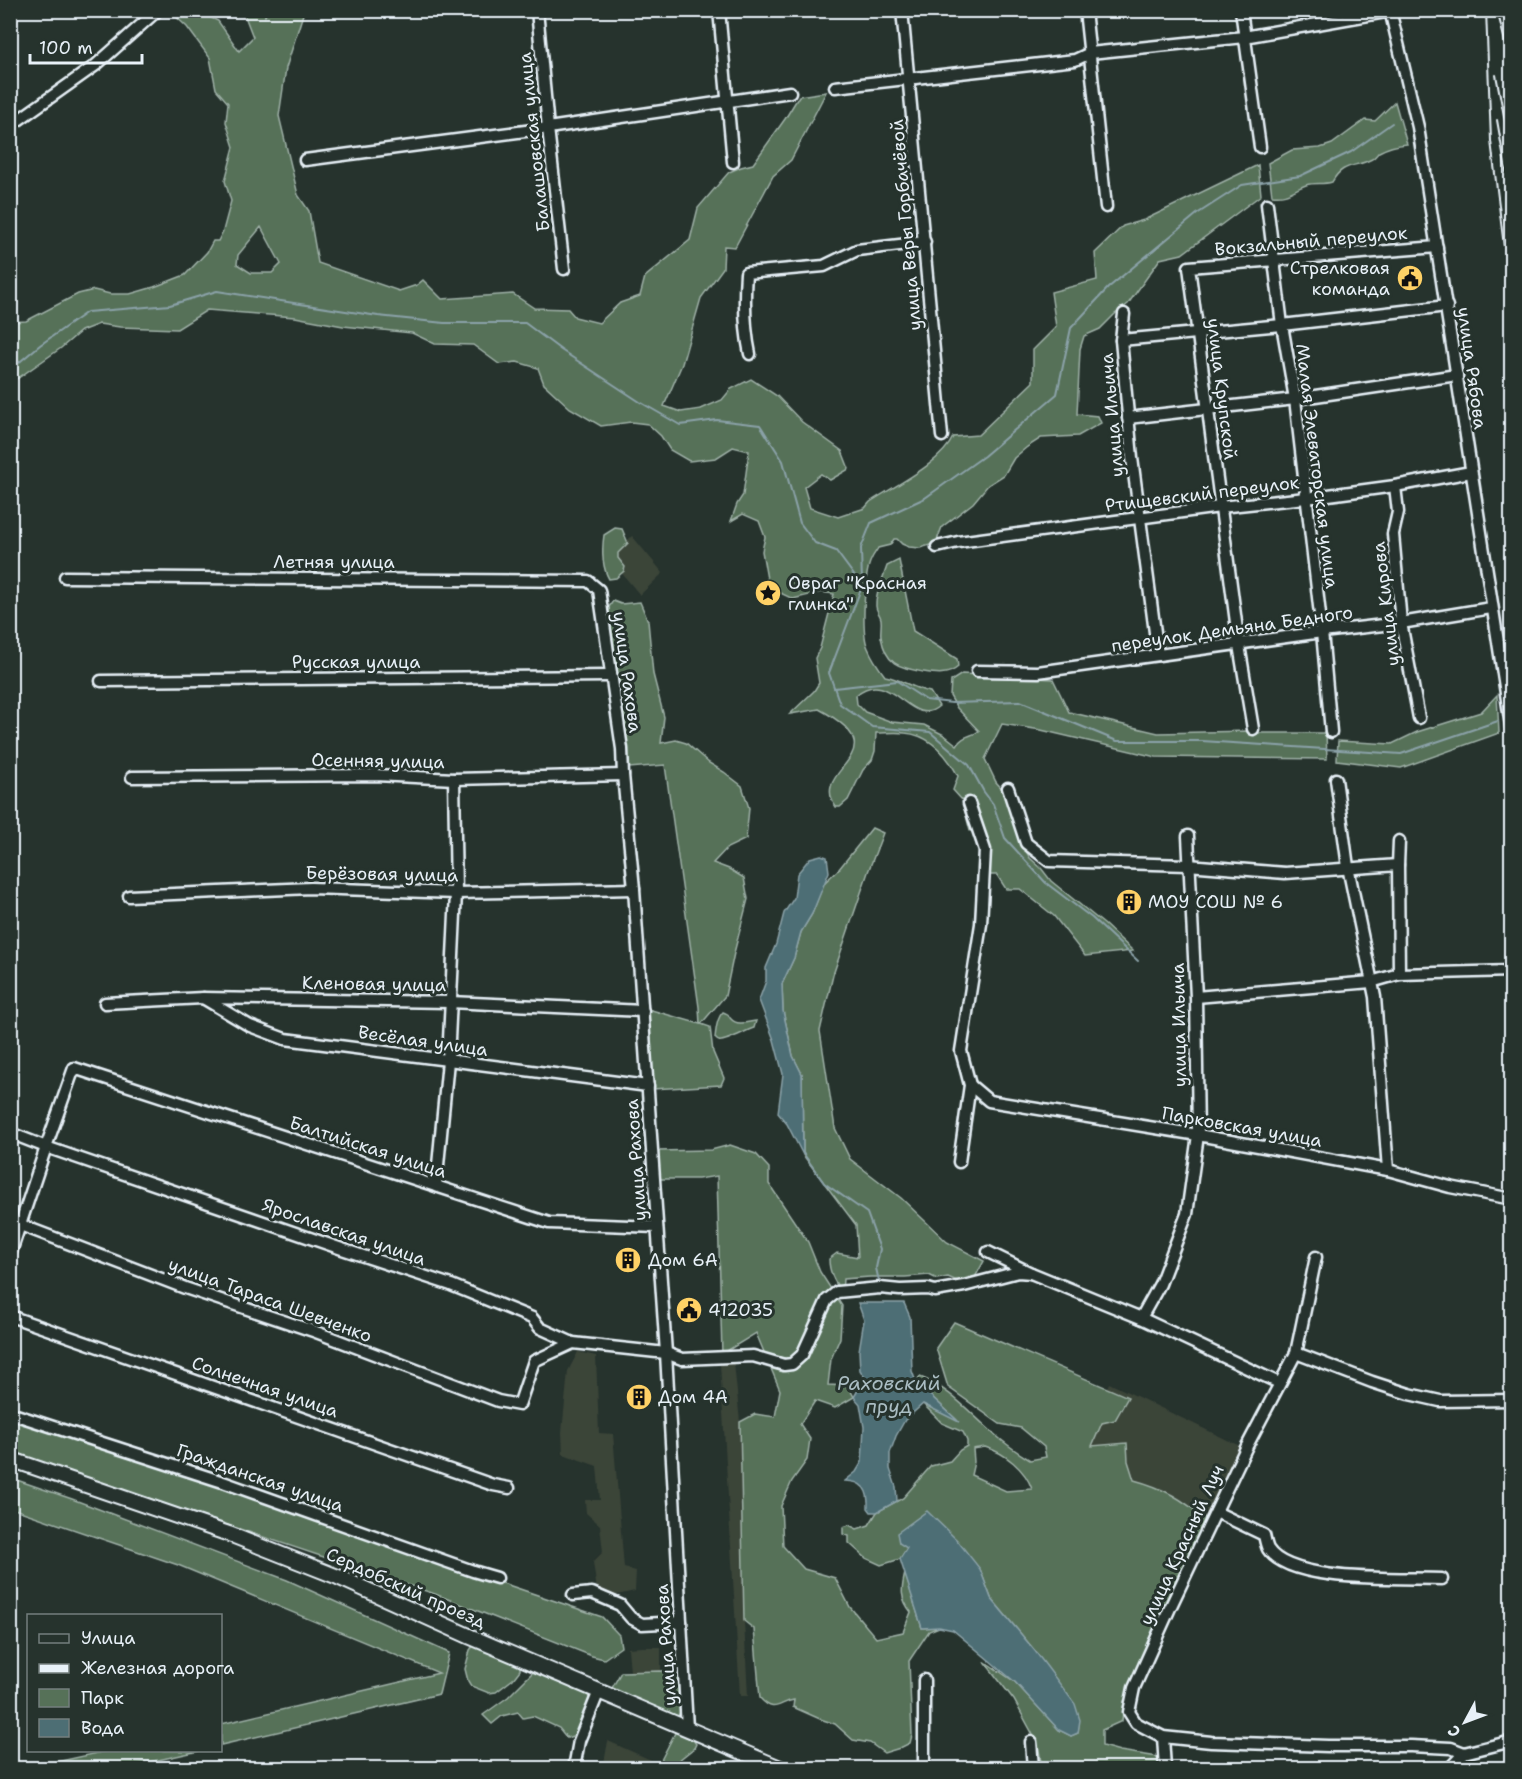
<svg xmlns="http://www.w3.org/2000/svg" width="1522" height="1779" viewBox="0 0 1522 1779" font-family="'Shantell Sans',sans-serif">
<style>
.built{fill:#3b4439}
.green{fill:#567158;stroke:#9fb1a8;stroke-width:1.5;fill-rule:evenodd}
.water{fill:#4d6e74;stroke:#8ba2a9;stroke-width:1.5}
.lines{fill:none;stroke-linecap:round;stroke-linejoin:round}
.stream{stroke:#8ba2a9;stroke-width:2}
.minor-casing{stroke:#e8f1f8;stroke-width:15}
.major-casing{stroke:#e8f1f8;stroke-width:18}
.minor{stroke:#26332d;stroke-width:10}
.major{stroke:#26332d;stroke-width:14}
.rail{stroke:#e8f1f8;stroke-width:2}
.labels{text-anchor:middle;stroke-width:6;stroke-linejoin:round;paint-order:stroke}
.street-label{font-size:18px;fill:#e8f1f8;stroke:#26332d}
.poi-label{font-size:18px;fill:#e8f1f8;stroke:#26332d;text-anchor:start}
.water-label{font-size:20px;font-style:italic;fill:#aabdc3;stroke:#26332d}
</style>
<rect width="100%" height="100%" fill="#26332d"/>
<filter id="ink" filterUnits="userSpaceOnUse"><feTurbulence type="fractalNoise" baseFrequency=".0167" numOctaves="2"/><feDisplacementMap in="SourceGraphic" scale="12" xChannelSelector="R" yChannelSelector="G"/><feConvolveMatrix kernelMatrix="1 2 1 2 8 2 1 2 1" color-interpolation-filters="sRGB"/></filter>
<g filter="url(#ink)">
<g class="built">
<polygon points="632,536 663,573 640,595 609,558"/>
<polygon points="578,1352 596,1356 599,1433 613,1434 624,1568 636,1571 635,1591 608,1597 597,1591 593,1562 603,1552 600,1525 586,1513 585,1500 600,1500 597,1466 563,1454 562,1432 568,1371"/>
<polygon points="720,1363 734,1363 740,1422 744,1621 748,1696 740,1696"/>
<polygon points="1109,1383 1242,1447 1206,1519 1079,1451"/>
<polygon points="642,1647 661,1647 661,1671 630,1672 628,1648"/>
<polygon points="608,1741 669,1768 681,1768 603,1768"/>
</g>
<g class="green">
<path d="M171,11H197L218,21L239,51L253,37L243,11H264L265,16L268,11H304L286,68L279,116L298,195L309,211L318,263L399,291L417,285L423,280L442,299L513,294L534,308L568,309L575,317L599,323L620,303L640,296L645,277L690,240L698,208L729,172L741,167L753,164L785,119L799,96L826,92L791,160L773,176L735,247L724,246L723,268L701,298L682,364L664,406L681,412L701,409L722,400L731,389L751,379L777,396L802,422L842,451L849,469L830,480L821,474L804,487L810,508L838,517L865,508L870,502C894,486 942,463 953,437L978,435L1033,382V350L1056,327L1051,292L1097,280L1095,253L1123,226L1144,220L1258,165L1261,195L1182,254L1160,259L1128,304L1115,314L1100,329L1084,336L1080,349L1077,414L1098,416L1101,423L1078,436L1041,438L1027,447L1014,458L1004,475L988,485L973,503L942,527L937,540L930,545L920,548L909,547L902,544L897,539H894L890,545L878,548C876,552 873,555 871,560C864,574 861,634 868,648C872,658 879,668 885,676C901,679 914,689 930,692L939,706C911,731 891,665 856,695L857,704L865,712L892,722L924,725L944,735L957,745C963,735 971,737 979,731L957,708L950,696L951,681L962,674L1053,679L1069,712L1158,733L1251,731L1256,733H1326L1327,759L1156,757L1041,730L1002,724L985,759L996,782L1004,791L1020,841L1030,858L1041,868L1051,881L1104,924L1133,951L1085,956L1054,916L1020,889H1006L997,875H988L979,863L980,848L984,835L970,831L962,800L953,790L958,776C947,755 930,735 905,733C896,732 886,733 876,733L875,751L872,760L863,770L848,800L840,807H836C807,768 903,754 819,709L790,714L814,691L819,683L815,658L820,648L834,594L821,592L793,599L776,591L767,579L762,551L765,537L759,521L743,514L731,521L737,504L743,495L749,451L733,447L716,458L689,461L670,450L661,436L648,424L631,422L601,426L570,408L544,384L538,368L517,362L499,364L473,345L435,344L412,333L343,326L295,317L207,310L177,329L120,327L99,324L81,331L61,348L11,383V322L26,321L78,294L94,290L110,294H130L154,287L185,275L207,252L213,241H218L223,231L231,201L225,181L234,147L226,122L228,103L216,89L210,58L187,27L171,12ZM261,227L281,264L272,273H251L237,264L238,255Z"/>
<path d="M1395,102L1407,144C1397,145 1388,147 1379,152C1377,154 1375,157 1372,159C1355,168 1343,162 1332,182C1322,185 1315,182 1306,185C1292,190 1288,197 1272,195L1268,163L1292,150L1320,148L1332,144L1365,120L1375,121Z"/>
<path d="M615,528L622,529L628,543L618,553V558L625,567L624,571L616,578L609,579C602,567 602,549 604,535Z"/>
<path d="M899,560L913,631L957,659L958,667C948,676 936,674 923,672C899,667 886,665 881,637C880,631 882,625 881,619C880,614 876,611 876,606C875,593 883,579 887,566Z"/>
<polygon points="613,601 621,604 640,602 648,621 653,674 664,717 661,743 676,740 686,743 709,763 724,772 742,786 749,808 746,839 727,848 713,863 729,869 744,878 748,899 734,953 725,996 701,1024 710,1027 713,1052 724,1078 721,1085 652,1089 648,1009 700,1024 699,1007 665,765 629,768 609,616 609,607"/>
<polygon points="1497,695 1499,733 1401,768 1337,760 1338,741 1392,744 1417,732 1481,712"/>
<path d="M872,828L883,833L868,872L833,975L820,1031L835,1128L850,1159L901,1198L947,1242L984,1261L974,1279L957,1281L948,1277L937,1279L929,1275L905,1277H870L843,1279L842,1293C834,1281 829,1272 829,1259L837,1253L858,1257L856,1225L803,1155L802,1074L793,1056L783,1011L782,984L794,958L801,932L812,914L824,883L839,869Z"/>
<path d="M723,1012C732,1016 725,1012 731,1019C737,1026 748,1022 756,1021L754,1028C747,1030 724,1043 719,1041C717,1041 716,1039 715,1038C716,1029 717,1018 723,1012Z"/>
<path d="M730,1145L756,1154L769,1168V1184L808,1242L820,1272L842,1306L840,1338L831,1359L828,1385L848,1386L854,1397L835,1408L815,1401L800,1424L810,1439L807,1460L792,1481L781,1506L783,1546L804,1569L835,1578L850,1607L876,1638L903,1632L911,1612C900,1598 901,1590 905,1573L922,1628L939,1627L929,1631L909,1661L912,1735L910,1743L900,1748L884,1753L870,1743L853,1740L835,1724L820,1719L793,1707L794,1700C779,1702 775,1715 760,1698L754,1629L744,1621L740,1422L755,1414L775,1417L780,1390L756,1333L722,1354L717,1176L698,1179H658L656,1151L711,1150Z"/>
<path d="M954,1322L1128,1397L1115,1420L1102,1423L1092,1446L1127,1443L1128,1461L1134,1480C1164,1488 1182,1499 1206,1519L1170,1608L1134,1688L1124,1701L1122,1721L1102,1730V1746L1120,1751L1164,1758L1165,1768H1042L1038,1744L1014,1700L984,1661L1015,1682L1059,1730L1071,1736L1078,1733L1079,1722L1035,1651L991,1598L980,1569L907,1548L900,1559L881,1565L866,1558L849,1543V1536L843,1534V1527L849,1525L857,1529L869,1525L877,1512L903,1498L931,1466L950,1461L960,1450L967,1446V1441L963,1432L942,1423L923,1404L957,1420L916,1382L920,1377C948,1387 970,1413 992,1432C1003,1442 1017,1452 1030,1460L1046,1457L1044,1447L1021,1428L1000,1424L948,1387L936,1348ZM985,1447C1005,1453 1025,1469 1032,1489L1006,1491L971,1475L974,1462L973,1449Z"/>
<polygon points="10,1419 232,1491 602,1617 619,1635 621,1647 604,1659 592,1656 435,1594 11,1453"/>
<polygon points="11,1478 72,1499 287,1580 449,1653 439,1694 221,1745 221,1724 439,1673 178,1565 11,1508"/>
<polygon points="473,1646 478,1646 520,1665 520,1670 513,1679 496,1692 489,1693 471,1686 468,1681 465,1669 470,1650"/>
<polygon points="661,1671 679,1672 682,1710 677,1717 611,1690 621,1672"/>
<polygon points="533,1672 541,1672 588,1693 589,1699 578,1734 567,1738 559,1728 533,1716 523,1718 518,1712 502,1716 492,1724 483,1715 508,1697"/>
<polygon points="676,1731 692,1738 696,1744 694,1748 669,1768 659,1764"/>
<polygon points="107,1751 107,1750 199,1751 122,1768 29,1768"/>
</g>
<g class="water">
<polygon points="821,855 827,857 829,872 812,914 801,932 794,958 782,984 783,1011 793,1056 802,1074 803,1155 787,1124 778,1113 783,1074 774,1040 759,1000 766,981 766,968 776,944 784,913 794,898 797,874 810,858"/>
<path d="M858,1303H904L910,1317L912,1371L916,1382L959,1422L923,1404L905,1420L896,1436L890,1453V1469L896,1487L897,1501L877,1512H871L868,1508C869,1490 863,1481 845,1481L856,1472L862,1462L864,1427L860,1404L854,1397L865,1378L860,1370L859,1351L864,1320Z"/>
<polygon points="927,1511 957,1540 980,1569 991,1598 1035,1651 1075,1704 1080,1720 1078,1733 1071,1736 1059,1730 1015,1682 953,1630 939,1627 922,1628 900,1559 907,1548 899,1543 897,1533"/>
</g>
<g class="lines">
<g class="stream">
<polyline points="10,370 40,345 87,312 170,305 217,291 378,316 444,323 525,323 561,350 640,402 680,425 717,420 760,425 783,461 800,523 815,543 836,551 862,586 829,673 840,704 872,727 930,732 969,765 984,792 993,804 1005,838 1046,883 1092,918 1138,961"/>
<polyline points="862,584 861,548 871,523 925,498 984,456 1057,394 1071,328 1108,288 1197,214 1242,185 1300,176 1351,152 1392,123"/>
<polyline points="834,688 897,681 926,700 952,703 1020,701 1117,741 1202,741 1401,754 1498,721"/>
<polyline points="803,1153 824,1183 867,1213 880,1249 876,1268 880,1286"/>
</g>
<defs>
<g id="minor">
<polyline points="537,10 548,128 564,269"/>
<polyline points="719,10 733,162"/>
<polyline points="902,10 942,436"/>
<polyline points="1085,10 1106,207"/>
<polyline points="1241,10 1260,147"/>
<polyline points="1390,10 1418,127 1512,732"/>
<polyline points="835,87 1075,60 1090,53 1244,37 1391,11"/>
<polyline points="10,126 96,65 158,10"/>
<polyline points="305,160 548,128 790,92"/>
<polyline points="1267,204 1282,325 1295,399 1322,632 1331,732"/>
<polyline points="1124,314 1121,340 1132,458 1158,655"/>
<polyline points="1121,340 1282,325 1447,306"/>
<path d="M750,354C744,326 744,301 746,273L824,266L857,250L925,242"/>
<polyline points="1128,418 1295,399 1457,375"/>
<polyline points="1395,486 1398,512 1393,534 1401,623 1419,718"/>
<polyline points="937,547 958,542 1220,507 1306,498 1395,486 1471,472"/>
<polyline points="65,577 588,581 599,590 622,749 623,775 634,889 666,1353 687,1728"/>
<polyline points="977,671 1038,672 1322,632 1401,623 1491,608"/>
<polyline points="101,681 610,676"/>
<polyline points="1253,729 1239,645 1189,267 1437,247"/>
<polyline points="132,777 376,775 454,779 623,775"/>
<polyline points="1336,779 1348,867 1375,997 1388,1170"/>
<polyline points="1008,788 1026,843 1049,861 1188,865 1285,873 1398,865"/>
<polyline points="129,896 311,888 456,893 634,889"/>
<polyline points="1399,974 1398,865 1399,841"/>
<polyline points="1196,997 1371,982 1399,974 1512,971"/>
<polyline points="203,998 250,1026 285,1039 648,1086"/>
<polyline points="105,1003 203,998 450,1002 643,1011"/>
<polyline points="970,1085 989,1101 1198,1135 1388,1170 1450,1187 1512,1199"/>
<polyline points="10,1133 46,1147 339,1248 451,1285 532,1318 540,1328 573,1343 666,1353 682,1359 753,1356 784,1365 792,1364 802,1355 827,1300 837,1292 880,1288 900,1290 928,1289 935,1291 964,1286 1018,1272 1031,1273"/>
<polyline points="959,1162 970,1085 961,1051 981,924 985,850 969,803"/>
<polyline points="436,1186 448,1061 456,893 454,779"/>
<polyline points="10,1221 185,1288 316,1332 498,1401 519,1405 534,1361 573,1343"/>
<polyline points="988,1252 1031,1273 1141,1318 1279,1383"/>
<polyline points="10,1255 46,1147 74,1068 549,1223 657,1227"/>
<polyline points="1316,1257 1296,1353 1247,1446 1170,1608 1134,1688 1129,1712 1136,1723 1163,1737 1211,1742 1328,1746 1411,1746 1451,1748 1464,1753 1512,1741"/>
<polyline points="10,1316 493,1485 509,1488"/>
<polyline points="1141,1318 1160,1284 1187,1214 1198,1135 1196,997 1188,836"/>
<polyline points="1296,1353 1372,1382 1409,1394 1440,1401 1512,1400"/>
<polyline points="10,1413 223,1482 473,1571 497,1578"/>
<path d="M1216,1512L1264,1535C1265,1539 1266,1545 1268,1549C1290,1584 1403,1577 1442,1579"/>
<polyline points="573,1595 592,1593 620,1605 631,1618 642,1624 681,1622"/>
<polyline points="1163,1737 1165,1768"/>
<polyline points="1031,1742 1033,1768"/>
<polyline points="574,1768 579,1741 599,1691"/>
<polyline points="924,1768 924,1680"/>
<polyline points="1450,1768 1464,1753"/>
</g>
<polyline id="major" points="10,1459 229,1534 338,1577 471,1637 780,1768"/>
</defs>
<use href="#minor" class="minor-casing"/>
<use href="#major" class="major-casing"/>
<use href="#minor" class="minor"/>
<use href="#major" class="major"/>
<g class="rail">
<polyline points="1486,10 1491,141 1512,311"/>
<polyline points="1497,10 1512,69"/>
<polyline points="1509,10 1512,22"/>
<polyline points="1496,75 1507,131"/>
<polyline points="1497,120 1512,205"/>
</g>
</g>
</g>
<defs>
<symbol id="civic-disc" viewBox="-11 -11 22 22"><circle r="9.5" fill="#ffd166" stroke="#26332d"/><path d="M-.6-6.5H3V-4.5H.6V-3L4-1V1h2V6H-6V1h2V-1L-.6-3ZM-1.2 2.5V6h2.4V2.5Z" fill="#111"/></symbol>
<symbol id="sight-disc" viewBox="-11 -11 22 22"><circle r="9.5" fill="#ffd166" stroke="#26332d"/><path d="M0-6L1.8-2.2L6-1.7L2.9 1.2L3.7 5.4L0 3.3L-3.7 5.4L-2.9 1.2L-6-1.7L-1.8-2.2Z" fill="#111"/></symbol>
<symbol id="building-disc" viewBox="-11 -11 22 22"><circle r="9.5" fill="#ffd166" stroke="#26332d"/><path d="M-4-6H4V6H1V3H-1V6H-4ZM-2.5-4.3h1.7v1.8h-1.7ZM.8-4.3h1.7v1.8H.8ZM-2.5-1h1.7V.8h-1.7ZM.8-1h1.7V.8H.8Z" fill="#111"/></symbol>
</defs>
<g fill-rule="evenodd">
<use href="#civic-disc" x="1395" y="263" width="30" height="30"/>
<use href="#sight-disc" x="753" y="578" width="30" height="30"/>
<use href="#building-disc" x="1114" y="887" width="30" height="30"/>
<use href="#building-disc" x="613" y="1245" width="30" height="30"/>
<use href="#civic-disc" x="674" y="1295" width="30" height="30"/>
<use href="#building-disc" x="624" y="1382" width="30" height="30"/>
</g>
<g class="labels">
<g class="street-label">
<text transform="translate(534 142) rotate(-96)" y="6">Балашовская улица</text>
<text transform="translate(906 225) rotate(-95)" y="6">улица Веры Горбачёвой</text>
<text transform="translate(1311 241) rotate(-5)" y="6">Вокзальный переулок</text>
<text transform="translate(1472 368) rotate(82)" y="6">улица Рябова</text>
<text transform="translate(1222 389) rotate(83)" y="6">улица Крупской</text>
<text transform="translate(1112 415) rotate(-95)" y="6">улица Ильича</text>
<text transform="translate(1317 466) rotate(83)" y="6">Малая Элеваторская улица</text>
<text transform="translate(1202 494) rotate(-7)" y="6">Ртищевский переулок</text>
<text x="334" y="568">Летняя улица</text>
<text transform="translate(1386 604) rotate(-97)" y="6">улица Кирова</text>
<text transform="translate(1232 629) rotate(-8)" y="6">переулок Демьяна Бедного</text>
<text x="356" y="668">Русская улица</text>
<text transform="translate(627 672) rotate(82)" y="6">улица Рахова</text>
<text transform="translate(378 761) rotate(1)" y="6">Осенняя улица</text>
<text transform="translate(382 874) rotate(1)" y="6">Берёзовая улица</text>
<text transform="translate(374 984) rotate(1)" y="6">Кленовая улица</text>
<text transform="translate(1179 1025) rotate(-91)" y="6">улица Ильича</text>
<text transform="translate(423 1041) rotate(8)" y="6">Весёлая улица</text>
<text transform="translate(1242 1127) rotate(10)" y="6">Парковская улица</text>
<text transform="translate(368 1147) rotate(18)" y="6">Балтийская улица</text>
<text transform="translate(636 1160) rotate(-94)" y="6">улица Рахова</text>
<text transform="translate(344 1232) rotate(19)" y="6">Ярославская улица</text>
<text transform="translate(270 1300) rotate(20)" y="6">улица Тараса Шевченко</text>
<text transform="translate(265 1387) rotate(19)" y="6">Солнечная улица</text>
<text transform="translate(260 1478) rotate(19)" y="6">Гражданская улица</text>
<text transform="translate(1182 1545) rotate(-65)" y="6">улица Красный Луч</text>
<text transform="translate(406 1588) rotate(24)" y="6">Сердобский проезд</text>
<text transform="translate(666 1645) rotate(-94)" y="6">улица Рахова</text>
</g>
<g class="poi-label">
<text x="1390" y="274" text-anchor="end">Стрелковая<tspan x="1390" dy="21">команда</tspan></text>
<text x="788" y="589">Овраг "Красная<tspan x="788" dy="21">глинка"</tspan></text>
<text x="1148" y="908">МОУ СОШ № 6</text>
<text x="648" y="1266">Дом 6А</text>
<text x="708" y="1316">412035</text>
<text x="658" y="1403">Дом 4А</text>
</g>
<g class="water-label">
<text x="889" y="1390">Раховский<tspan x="889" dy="23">пруд</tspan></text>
</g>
</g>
<rect width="1522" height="1779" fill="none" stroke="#26332d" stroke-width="36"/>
<rect x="18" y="18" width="1486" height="1743" fill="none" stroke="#e8f1f8" stroke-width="2" filter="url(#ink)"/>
<rect x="27" y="1614" width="195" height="138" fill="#26332d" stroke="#747f7e" stroke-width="1.5"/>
<rect x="39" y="1634" width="30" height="9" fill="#26332d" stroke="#747f7e" stroke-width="1.5"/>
<text x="81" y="1644" font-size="18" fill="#e8f1f8">Улица</text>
<rect x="39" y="1664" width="30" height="9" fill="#e8f1f8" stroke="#747f7e" stroke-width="1.5"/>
<text x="81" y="1674" font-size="18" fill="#e8f1f8">Железная дорога</text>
<rect x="39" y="1689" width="30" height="18" fill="#567158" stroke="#747f7e" stroke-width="1.5"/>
<text x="81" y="1704" font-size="18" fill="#e8f1f8">Парк</text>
<rect x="39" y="1719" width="30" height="18" fill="#4d6e74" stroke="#747f7e" stroke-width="1.5"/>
<text x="81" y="1734" font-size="18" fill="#e8f1f8">Вода</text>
<g transform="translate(1465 1722) rotate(229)" stroke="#26332d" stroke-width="4.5" paint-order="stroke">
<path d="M0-4.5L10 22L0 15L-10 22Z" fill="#e8f1f8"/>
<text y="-9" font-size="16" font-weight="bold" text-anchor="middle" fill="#e8f1f8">С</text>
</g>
<path d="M30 54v9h112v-9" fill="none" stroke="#e8f1f8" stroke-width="3"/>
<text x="39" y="54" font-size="18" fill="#e8f1f8" stroke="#26332d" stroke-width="4.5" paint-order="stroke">100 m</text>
</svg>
